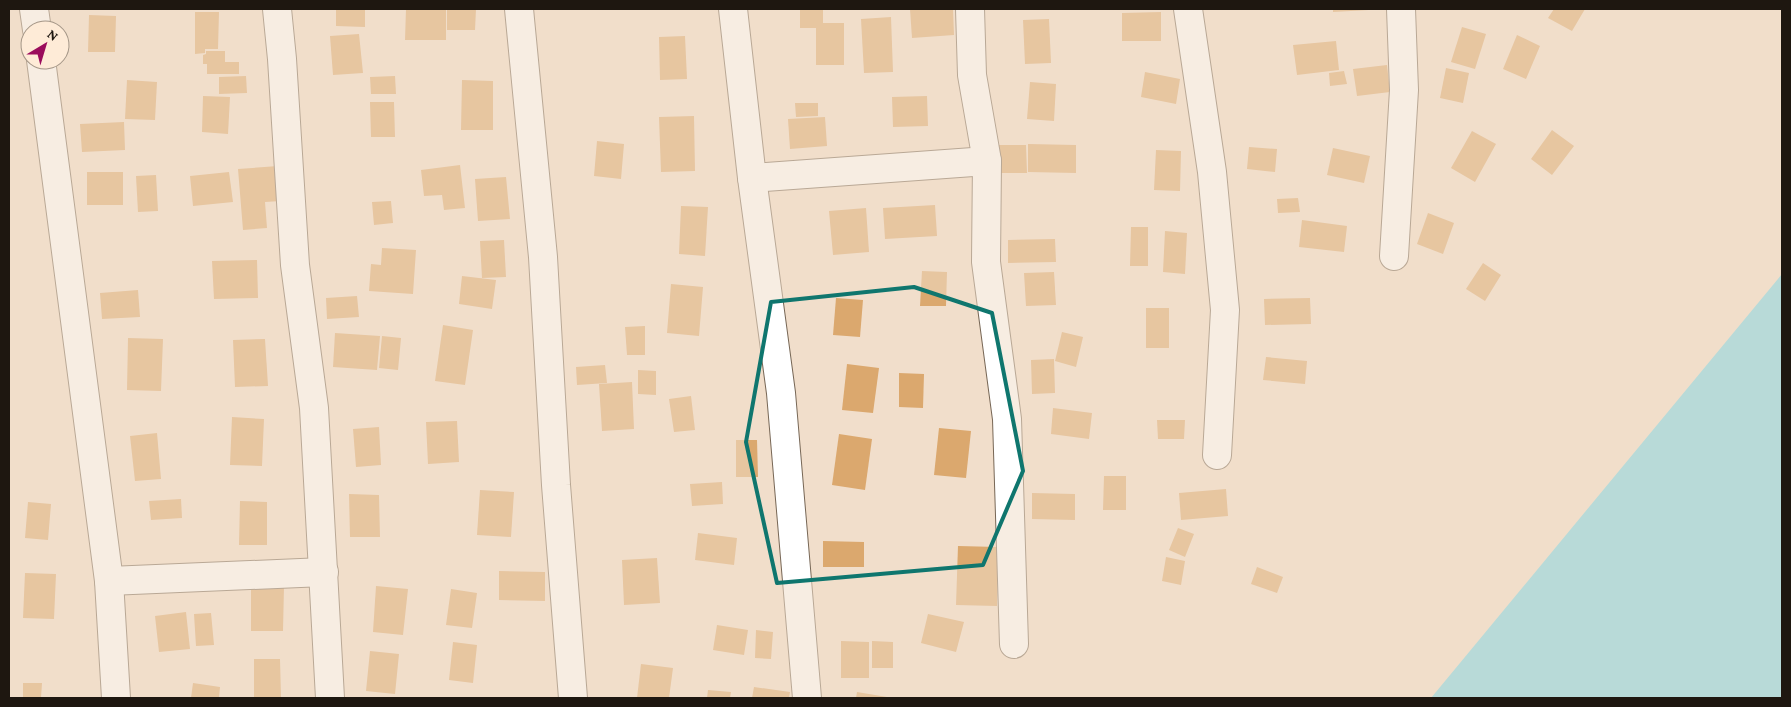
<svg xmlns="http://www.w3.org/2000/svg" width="1791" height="707" viewBox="0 0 1791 707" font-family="'Crimson Pro',serif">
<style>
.water{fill:#73d5e8}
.building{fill:#dba86e}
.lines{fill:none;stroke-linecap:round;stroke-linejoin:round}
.minor-casing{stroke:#776756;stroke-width:30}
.minor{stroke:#fff;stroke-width:28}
.marked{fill:none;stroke:#0f766e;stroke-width:4;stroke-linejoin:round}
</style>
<rect width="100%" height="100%" fill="#f1decb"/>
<polygon class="water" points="1782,274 1782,698 1431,698"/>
<g class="building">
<polygon points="336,9 365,9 365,27 336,26"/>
<polygon points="406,9 446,9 446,40 405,40"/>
<polygon points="447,9 476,9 475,30 447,30"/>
<polygon points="910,9 953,9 954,35 912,38"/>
<polygon points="1333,9 1369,9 1369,10 1333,12"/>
<polygon points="1554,9 1585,9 1572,31 1548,18"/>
<polygon points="800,10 823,10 823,23 844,23 844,65 816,65 816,28 800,28"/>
<polygon points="195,12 219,12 218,49 205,49 205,53 195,54"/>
<polygon points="1161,12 1161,41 1122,41 1122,13"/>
<polygon points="89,15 116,16 115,52 88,52"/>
<polygon points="891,17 893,72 864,73 861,19"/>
<polygon points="1049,19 1051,63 1025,64 1023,20"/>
<polygon points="1462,27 1486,34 1475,69 1451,62"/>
<polygon points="359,34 363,73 333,75 330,36"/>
<polygon points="1517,35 1540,46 1526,79 1503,69"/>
<polygon points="685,36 687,79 660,80 659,37"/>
<polygon points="1336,41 1339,70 1297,75 1293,45"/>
<polygon points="206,51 225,51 225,62 239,62 239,74 207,74 207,64 203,64 203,55 206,54"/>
<polygon points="1387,65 1390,92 1357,96 1353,69"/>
<polygon points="1446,68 1469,73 1463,103 1440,98"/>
<polygon points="1344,71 1347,84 1330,86 1329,73"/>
<polygon points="1145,72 1180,79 1176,104 1141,97"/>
<polygon points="246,76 247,93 219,94 219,77"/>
<polygon points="395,76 396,94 371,94 370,77"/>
<polygon points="127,80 157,82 155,120 125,119"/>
<polygon points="462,80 493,81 493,130 461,130"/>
<polygon points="1030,82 1056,84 1054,121 1027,119"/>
<polygon points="203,96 230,97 228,134 202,132"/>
<polygon points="927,96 928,126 893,127 892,97"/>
<polygon points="370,102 394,102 395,137 371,137"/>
<polygon points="795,103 818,103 818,116 796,117"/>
<polygon points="694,116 695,171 661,172 659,117"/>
<polygon points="825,117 827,146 790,149 788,119"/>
<polygon points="124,122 125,150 82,152 80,124"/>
<polygon points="1552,130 1574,146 1552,175 1531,159"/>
<polygon points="1472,131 1496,144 1475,182 1451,168"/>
<polygon points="597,141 624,144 621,179 594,176"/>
<polygon points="1028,144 1076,145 1076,173 1028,172"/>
<polygon points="997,145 1026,145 1027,173 997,173"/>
<polygon points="1249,147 1277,149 1275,172 1247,169"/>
<polygon points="1333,148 1370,156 1364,183 1327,175"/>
<polygon points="1156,150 1181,151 1180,191 1154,190"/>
<polygon points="460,165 465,208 444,210 442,195 424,196 421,170"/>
<polygon points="278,166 281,201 265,202 267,228 243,230 238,169"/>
<rect x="87" y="172" width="36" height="33"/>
<polygon points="229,172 233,202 193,206 190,176"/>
<polygon points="156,175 158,211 138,212 136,176"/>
<polygon points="506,177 510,219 478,221 475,179"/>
<polygon points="1298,198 1300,212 1278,213 1277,199"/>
<polygon points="391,201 393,223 374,225 372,202"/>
<polygon points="935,205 937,236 885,239 883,208"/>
<polygon points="681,206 708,207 705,256 679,254"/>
<polygon points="866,208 869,252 833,255 829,211"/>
<polygon points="1428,213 1454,223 1443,254 1417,244"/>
<polygon points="1302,220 1347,226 1344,252 1299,247"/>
<polygon points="1131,227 1148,227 1148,266 1130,266"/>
<polygon points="1165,231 1187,233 1185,274 1163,272"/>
<polygon points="1055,239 1056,262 1008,263 1008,240"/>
<polygon points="504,240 506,277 482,278 480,241"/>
<polygon points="382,248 416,250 413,294 369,291 371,264 381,265"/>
<polygon points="257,260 258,298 214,299 212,261"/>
<polygon points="1483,263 1501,275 1485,301 1466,289"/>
<polygon points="922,271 947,272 946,306 920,306"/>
<polygon points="1054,272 1056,305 1026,306 1024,273"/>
<polygon points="462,276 496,280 492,309 459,304"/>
<polygon points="671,284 703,287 699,336 667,333"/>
<polygon points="138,290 140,317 102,319 100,293"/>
<polygon points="357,296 359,317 327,319 326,298"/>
<polygon points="836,298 863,300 860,337 833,335"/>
<polygon points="1310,298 1311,324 1265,325 1264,299"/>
<rect x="1146" y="308" width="23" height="40"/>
<polygon points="443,325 473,330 465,385 435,381"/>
<polygon points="645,326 645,355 627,355 625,327"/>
<polygon points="1062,332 1083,337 1076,367 1055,361"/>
<polygon points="335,333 380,336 377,370 333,367"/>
<polygon points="382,336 401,338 398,370 379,368"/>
<polygon points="128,338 163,339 161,391 127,390"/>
<polygon points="265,339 268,386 235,387 233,340"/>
<polygon points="1266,357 1307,361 1305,384 1263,380"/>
<polygon points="1054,359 1055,393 1032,394 1031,360"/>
<polygon points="847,364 879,368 873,413 842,410"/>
<polygon points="605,365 607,383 577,385 576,367"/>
<polygon points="638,370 656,371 656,395 638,394"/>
<polygon points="899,373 924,374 923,408 899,407"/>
<polygon points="632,382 634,429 602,431 599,384"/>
<polygon points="691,396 695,430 674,432 669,399"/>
<polygon points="1053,408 1092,413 1089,439 1051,434"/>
<polygon points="232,417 264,419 262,466 230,465"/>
<polygon points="1157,420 1185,420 1184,439 1158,439"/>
<polygon points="457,421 459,462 428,464 426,422"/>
<polygon points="379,427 381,465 356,467 353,429"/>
<polygon points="939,428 971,431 966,478 934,475"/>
<polygon points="157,433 161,479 135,481 130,436"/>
<polygon points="839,434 872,439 865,490 832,485"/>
<polygon points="736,440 757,440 758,477 736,477"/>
<polygon points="1104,476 1126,476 1126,510 1103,510"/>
<polygon points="722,482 723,504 692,506 690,484"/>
<polygon points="1226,489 1228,516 1181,520 1179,493"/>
<polygon points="480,490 514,492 511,537 477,535"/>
<polygon points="1032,493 1075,494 1075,520 1032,519"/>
<polygon points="349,494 379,495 380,537 350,537"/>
<polygon points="181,499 182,518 151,520 149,501"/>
<polygon points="240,501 267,502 267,545 239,545"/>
<polygon points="28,502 51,504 48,540 25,538"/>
<polygon points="1178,528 1194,534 1185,557 1169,550"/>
<polygon points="698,533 737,538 734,565 695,560"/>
<polygon points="823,541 864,542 864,567 823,567"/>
<polygon points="958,546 998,547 997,606 956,605"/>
<polygon points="1166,557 1185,561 1181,585 1162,581"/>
<polygon points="657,558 660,603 624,605 622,560"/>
<polygon points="1257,567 1283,577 1277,593 1251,584"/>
<polygon points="499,571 545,572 545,601 499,600"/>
<polygon points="25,573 56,574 54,619 23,618"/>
<polygon points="251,585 284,586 283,631 251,631"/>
<polygon points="376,586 408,589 403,635 373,632"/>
<polygon points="451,589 477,593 472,628 446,625"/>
<polygon points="186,612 190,649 159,652 155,616"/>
<polygon points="211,613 214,645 196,646 194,614"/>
<polygon points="928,614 964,622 956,652 921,643"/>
<polygon points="717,625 748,630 744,655 713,650"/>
<polygon points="756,630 773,632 771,659 755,658"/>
<polygon points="841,641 869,642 869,678 841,678"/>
<polygon points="872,641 893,642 893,668 872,668"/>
<polygon points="453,642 477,645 473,683 449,680"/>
<polygon points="370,651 399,654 395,694 366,691"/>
<polygon points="254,659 280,659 281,698 254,698"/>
<polygon points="641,664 673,668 669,698 637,698"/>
<polygon points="23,683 42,683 41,698 23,698"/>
<polygon points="193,683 220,687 219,698 191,698"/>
<polygon points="754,687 790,692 789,698 752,698"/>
<polygon points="708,690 731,692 730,698 707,698"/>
<polygon points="857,692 887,697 887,698 856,698"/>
</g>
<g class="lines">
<defs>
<g id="minor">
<polyline points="34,9 37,30"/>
<polyline points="277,9 282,59 295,265 314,408 330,698"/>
<polyline points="519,9 543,257 556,485 573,698"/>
<polyline points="733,9 752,178 781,393 807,698"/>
<polyline points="970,9 972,75 987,161 986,262 1007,419 1014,644"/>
<polyline points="1188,9 1212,172 1225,310 1217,455"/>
<polyline points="41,60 109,581 116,698"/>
<polyline points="752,178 987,161"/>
<polyline points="1394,256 1404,90 1401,9"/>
<polyline points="109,581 324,572"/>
</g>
</defs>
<use href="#minor" class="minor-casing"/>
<use href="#minor" class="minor"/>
</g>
<path d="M0 0H1791V707H0ZM914,287L992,313L1023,471L983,565L777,583L746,442L771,302Z" fill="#f1decb" fill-opacity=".55" fill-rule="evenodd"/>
<path class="marked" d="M914,287L992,313L1023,471L983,565L777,583L746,442L771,302Z"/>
<rect width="1791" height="707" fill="none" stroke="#1e1710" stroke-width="20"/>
<g transform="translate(45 45) rotate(38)"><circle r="24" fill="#feebd7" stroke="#a49687"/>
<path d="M0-4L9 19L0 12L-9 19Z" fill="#9b0c5c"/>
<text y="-8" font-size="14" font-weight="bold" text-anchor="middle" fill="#1e1710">N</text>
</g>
</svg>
